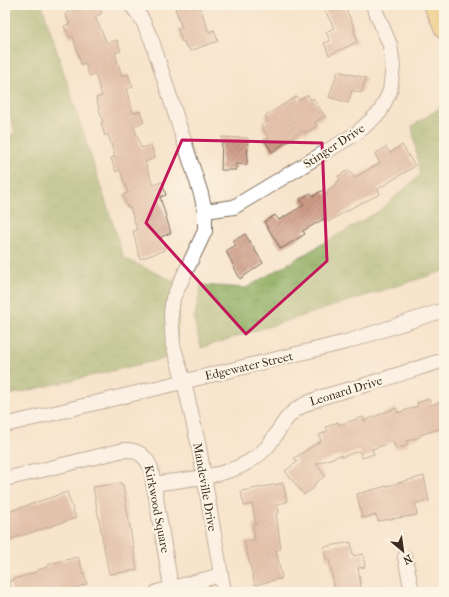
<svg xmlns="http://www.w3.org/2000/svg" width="449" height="597" viewBox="0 0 449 597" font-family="'IM FELL French Canon',serif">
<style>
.forest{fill:url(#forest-crowns);stroke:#646a3e}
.building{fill:url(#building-hatch)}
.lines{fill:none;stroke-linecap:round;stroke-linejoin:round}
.minor-casing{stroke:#7d6b5b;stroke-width:16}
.major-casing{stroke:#7d6b5b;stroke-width:20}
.minor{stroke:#fff;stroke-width:14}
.major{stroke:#ecc669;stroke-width:18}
.marked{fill:none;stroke:#c2185b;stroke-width:3;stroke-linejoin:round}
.labels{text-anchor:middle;stroke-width:4;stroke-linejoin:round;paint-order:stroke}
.street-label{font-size:12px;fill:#3b2a1e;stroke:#fcf5e5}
</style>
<defs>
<pattern id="forest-crowns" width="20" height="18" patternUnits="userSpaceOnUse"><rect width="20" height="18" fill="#8cab5f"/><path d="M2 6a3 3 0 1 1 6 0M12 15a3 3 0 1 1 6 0" fill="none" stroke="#748b4e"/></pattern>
<pattern id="building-hatch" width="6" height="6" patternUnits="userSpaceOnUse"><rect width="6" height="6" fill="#ce9b86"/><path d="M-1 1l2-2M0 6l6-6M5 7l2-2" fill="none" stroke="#a87f6d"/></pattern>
</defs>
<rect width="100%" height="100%" fill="#fcf5e5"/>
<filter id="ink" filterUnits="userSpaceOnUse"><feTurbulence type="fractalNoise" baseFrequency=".025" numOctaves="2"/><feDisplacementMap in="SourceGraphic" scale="8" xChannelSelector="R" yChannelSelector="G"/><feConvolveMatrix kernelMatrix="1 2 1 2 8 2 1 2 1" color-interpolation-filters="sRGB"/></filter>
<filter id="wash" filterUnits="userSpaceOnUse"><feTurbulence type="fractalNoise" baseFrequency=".012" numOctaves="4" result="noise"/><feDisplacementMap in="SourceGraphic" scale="16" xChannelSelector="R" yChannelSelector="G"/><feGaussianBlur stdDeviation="0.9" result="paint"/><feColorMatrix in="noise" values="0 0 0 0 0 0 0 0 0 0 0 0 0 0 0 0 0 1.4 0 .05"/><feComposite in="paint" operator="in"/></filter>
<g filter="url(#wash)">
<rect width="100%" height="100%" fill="#f7e4cc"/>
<g class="forest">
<polygon points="5,5 42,5 124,258 180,284 176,356 5,396 5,138 15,133 5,96"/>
<polygon points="444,105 444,271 201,348 194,320 201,285 246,288 379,211 420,175 412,126"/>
</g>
<g id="blocks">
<g class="building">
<polygon points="84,5 98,5 102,13 95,17 107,43 117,40 121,51 115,53 122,76 128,74 133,87 126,89 133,113 140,111 144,122 134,126 141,148 151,145 155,158 145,162 153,185 162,182 166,195 160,197 171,233 161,237 165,250 140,259 133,231 137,230 130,207 127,207 123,195 128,193 120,170 116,172 111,158 115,157 108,134 105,136 101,123 103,122 96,98 102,96 95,74 89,76 85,63 81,64 73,36 70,38 64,26 70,24 65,14"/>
<polygon points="174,5 199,5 209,32 214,30 218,41 190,51 188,46 186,47 184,41 182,42 178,29 182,28"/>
<polygon points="322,5 344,5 355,29 354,30 357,42 329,55 324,43 330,41 326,32 334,28"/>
<polygon points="338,71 366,78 361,93 352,90 348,103 329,97"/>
<polygon points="308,95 311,100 313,98 325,116 315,122 317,126 305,133 304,130 272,152 264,139 269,139 261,126 268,121 265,116 297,96 299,100"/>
<polygon points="222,137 248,138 247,165 236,164 236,170 221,170"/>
<polygon points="402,145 415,166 378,189 380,194 355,206 328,222 325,218 303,231 305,234 281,249 264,222 275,215 279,220 304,205 300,199 311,193 313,196 323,190 326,195 340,179 338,176 349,170 354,178 380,163 375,154 386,147 390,153"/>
<polygon points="245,234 263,263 240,279 226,251 236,245 233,241"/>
<polygon points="429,399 431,405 444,401 444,427 420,435 420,437 406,441 408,445 396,449 393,442 372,449 374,454 362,458 360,452 358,451 342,457 341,455 316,464 325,476 314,484 315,487 304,495 285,471 297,462 294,458 321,441 319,435 328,431 326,427 338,422 339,425 363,417 364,421 396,408 398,413 418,406 417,403"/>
<polygon points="424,476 429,501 415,503 417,515 378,521 376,515 362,518 357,494"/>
<polygon points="121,483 121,485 123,485 137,570 109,574 93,487"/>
<polygon points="283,483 287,502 277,504 279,513 276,514 281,549 276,550 282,578 255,585 244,542 255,540 253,525 256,524 252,504 244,506 241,491"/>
<polygon points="67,492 76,518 5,541 5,513"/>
<polygon points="351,542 353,556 363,554 365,567 358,568 362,592 335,592 329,559 326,559 324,547"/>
<polygon points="78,557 87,584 63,592 12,592 9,581 36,572 36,571 49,566 49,564"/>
</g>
</g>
</g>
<g filter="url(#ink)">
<use href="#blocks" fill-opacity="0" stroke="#7d6b5b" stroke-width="1"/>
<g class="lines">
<defs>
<g id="minor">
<polyline points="131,5 142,19 152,41 201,194 205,211 205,231 173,298 171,314 173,345 184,382 199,447 224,592"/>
<polyline points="205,211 234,207 357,133 380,112 390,91 393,66 390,45 373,5"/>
<polyline points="5,425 346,342 444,310"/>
<path d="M5,479L124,450C138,450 145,455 151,468L171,587"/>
<path d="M153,484C192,478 239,478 267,447C279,433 284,415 302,406C322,395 344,391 365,385C392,377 418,368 444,360"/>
<polyline points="405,557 412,592"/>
<polyline points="157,592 221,575"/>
</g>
<polyline id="major" points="433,5 444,30"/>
</defs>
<use href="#minor" class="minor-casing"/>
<use href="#major" class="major-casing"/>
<use href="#minor" class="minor"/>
<use href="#major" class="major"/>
</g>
</g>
<path d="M0 0H449V597H0ZM182,140L322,143L327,261L246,334L146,223Z" fill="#f7e4cc" fill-opacity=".55" fill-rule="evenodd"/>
<path class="marked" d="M182,140L322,143L327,261L246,334L146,223Z"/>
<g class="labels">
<g class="street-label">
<text transform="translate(334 146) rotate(-33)" y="4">Stinger Drive</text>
<text transform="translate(249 366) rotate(-13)" y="4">Edgewater Street</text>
<text transform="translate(346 391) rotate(-17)" y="4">Leonard Drive</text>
<text transform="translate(205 487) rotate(80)" y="4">Mandeville Drive</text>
<text transform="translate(157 509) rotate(79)" y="4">Kirkwood Square</text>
</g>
</g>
<rect width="449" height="597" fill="none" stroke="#fcf5e5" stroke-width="20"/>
<g transform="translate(403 551) rotate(151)" stroke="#fcf5e5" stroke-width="3" paint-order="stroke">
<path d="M0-3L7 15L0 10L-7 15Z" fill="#3b2a1e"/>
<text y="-6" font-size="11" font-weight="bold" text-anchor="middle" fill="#3b2a1e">N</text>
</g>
</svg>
